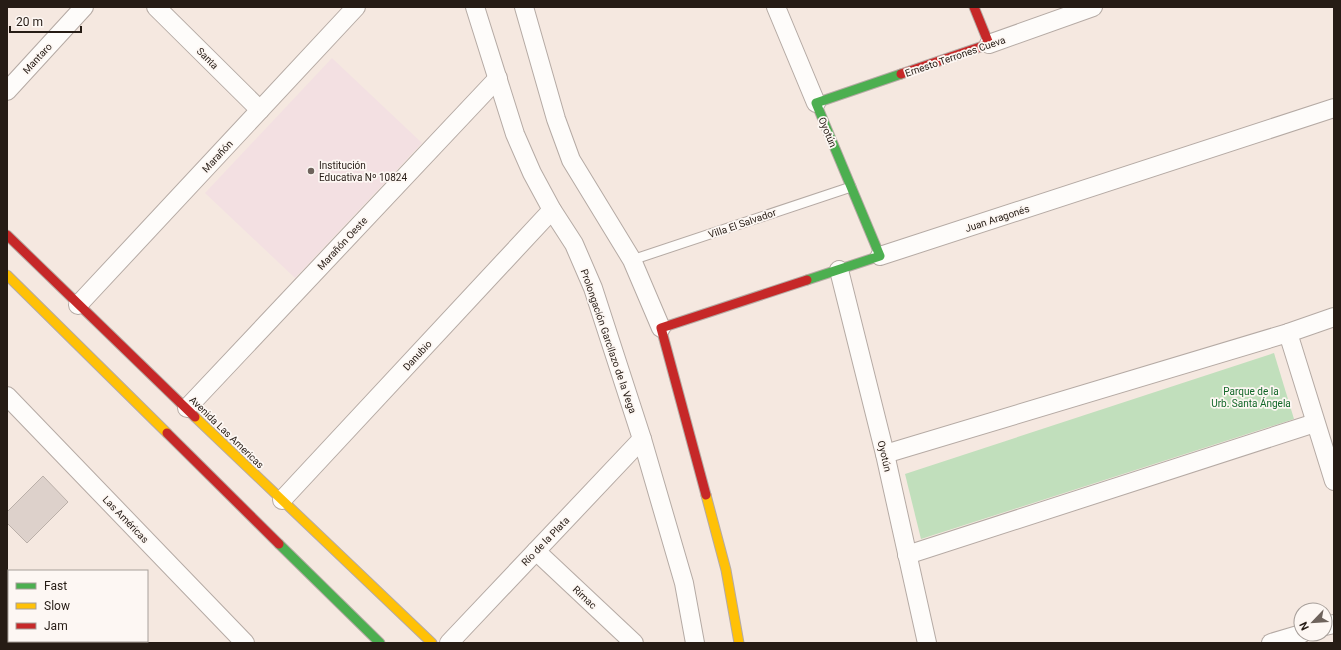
<svg xmlns="http://www.w3.org/2000/svg" width="1341" height="650" viewBox="0 0 1341 650" font-family="Roboto,sans-serif">
<style>
.education{fill:#f3e0e2}
.green{fill:#c1dfbc}
.building{fill:#ddd1cb;stroke:#bbb0a9}
.lines{fill:none;stroke-linecap:round;stroke-linejoin:round}
.lane-casing{stroke:#b5aaa4;stroke-width:11}
.street-casing{stroke:#b5aaa4;stroke-width:20}
.fast-casing{stroke:#b5aaa4;stroke-width:11}
.slow-casing{stroke:#b5aaa4;stroke-width:11}
.jam-casing{stroke:#b5aaa4;stroke-width:11}
.lane{stroke:#fefcfa;stroke-width:9}
.street{stroke:#fefcfa;stroke-width:18}
.fast{stroke:#4caf50;stroke-width:9}
.slow{stroke:#ffc107;stroke-width:9}
.jam{stroke:#c62828;stroke-width:9}
.poi-dot{fill:#6e635c;stroke:#fdf7f3;stroke-width:1.5}
.labels{text-anchor:middle;stroke-width:3.5;stroke-linejoin:round;paint-order:stroke}
.street-label{font-size:10px;fill:#261c15;stroke:#fdf7f3}
.poi-label{font-size:10px;fill:#261c15;stroke:#fdf7f3;text-anchor:start}
.park-label{font-size:10px;fill:#126729;stroke:#fdf7f3}
</style>
<rect width="100%" height="100%" fill="#f5e8e0"/>
<polygon class="education" points="332,58 422,143 295,278 205,193"/>
<polygon class="green" points="1274,353 1294,419 921,539 905,474"/>
<polygon class="building" points="43,476 68,502 27,543 7,523 7,512"/>
<g class="lines">
<defs>
<polyline id="lane" points="632,260 851,187"/>
<g id="street">
<polyline points="156,7 260,110"/>
<polyline points="475,7 515,134 532,173 552,210 574,244 593,288 642,439 684,583 695,643"/>
<polyline points="524,7 556,119 571,160 632,260 661,328"/>
<polyline points="776,7 816,103"/>
<polyline points="989,44 1093,7"/>
<polyline points="7,91 84,7"/>
<polyline points="880,256 1334,108"/>
<polyline points="839,270 885,454 927,643"/>
<polyline points="78,305 356,7"/>
<polyline points="1288,333 1334,481"/>
<polyline points="7,396 245,643"/>
<polyline points="187,408 498,78"/>
<polyline points="885,454 1288,333 1334,317"/>
<polyline points="282,500 552,210"/>
<polyline points="536,551 634,643"/>
<polyline points="907,555 1315,423"/>
<polyline points="1325,626 1334,624"/>
<polyline points="7,640 8,643"/>
<polyline points="449,643 642,439"/>
<polyline points="1271,643 1301,634"/>
</g>
<g id="fast">
<polyline points="807,280 880,256 816,103 901,74"/>
<polyline points="279,544 380,643"/>
</g>
<g id="slow">
<polyline points="7,275 167,433"/>
<polyline points="195,417 432,643"/>
<polyline points="706,495 726,570 739,643"/>
</g>
<g id="jam">
<polyline points="901,74 989,44 974,7"/>
<polyline points="7,235 195,417"/>
<polyline points="167,433 279,544"/>
<polyline points="706,495 661,328 807,280"/>
</g>
</defs>
<use href="#lane" class="lane-casing"/>
<use href="#street" class="street-casing"/>
<use href="#fast" class="fast-casing"/>
<use href="#slow" class="slow-casing"/>
<use href="#jam" class="jam-casing"/>
<use href="#lane" class="lane"/>
<use href="#street" class="street"/>
<use href="#fast" class="fast"/>
<use href="#slow" class="slow"/>
<use href="#jam" class="jam"/>
</g>
<circle class="poi-dot" cx="311" cy="171" r="4"/>
<g class="labels">
<g class="street-label">
<text transform="translate(955 56) rotate(-19)" y="4">Ernesto Terrones Cueva</text>
<text transform="translate(37 58) rotate(-47)" y="4">Mantaro</text>
<text transform="translate(208 58) rotate(45)" y="4">Santa</text>
<text transform="translate(828 132) rotate(67)" y="4">Oyotún</text>
<text transform="translate(217 156) rotate(-47)" y="4">Marañón</text>
<text transform="translate(997 218) rotate(-18)" y="4">Juan Aragonés</text>
<text transform="translate(742 223) rotate(-19)" y="4">Villa El Salvador</text>
<text transform="translate(342 243) rotate(-47)" y="4">Marañón Oeste</text>
<text transform="translate(609 341) rotate(71)" y="4">Prolongación Garcilazo de la Vega</text>
<text transform="translate(417 355) rotate(-47)" y="4">Danubio</text>
<text transform="translate(227 432) rotate(44)" y="4">Avenida Las Americas</text>
<text transform="translate(885 456) rotate(77)" y="4">Oyotún</text>
<text transform="translate(126 519) rotate(46)" y="4">Las Américas</text>
<text transform="translate(545 541) rotate(-46)" y="4">Río de la Plata</text>
<text transform="translate(585 597) rotate(43)" y="4">Rímac</text>
</g>
<g class="poi-label">
<text x="319" y="169">Institución<tspan x="319" dy="12">Educativa Nº 10824</tspan></text>
</g>
<g class="park-label">
<text x="1251" y="395">Parque de la<tspan x="1251" dy="12">Urb. Santa Ángela</tspan></text>
</g>
</g>
<rect width="1341" height="650" fill="none" stroke="#261c15" stroke-width="16"/>
<rect x="8" y="570" width="140" height="72" fill="#fdf7f3" stroke="#a79f9a"/>
<rect x="16" y="583" width="20" height="6" fill="#4caf50" stroke="#a79f9a"/>
<text x="44" y="590" font-size="12" fill="#261c15">Fast</text>
<rect x="16" y="603" width="20" height="6" fill="#ffc107" stroke="#a79f9a"/>
<text x="44" y="610" font-size="12" fill="#261c15">Slow</text>
<rect x="16" y="623" width="20" height="6" fill="#c62828" stroke="#a79f9a"/>
<text x="44" y="630" font-size="12" fill="#261c15">Jam</text>
<g transform="translate(1313 622) rotate(245)"><circle r="19" fill="#fdf7f3" stroke="#a79f9a"/>
<path d="M0-3L7 15L0 10L-7 15Z" fill="#6e635c"/>
<text y="-6" font-size="11" font-weight="bold" text-anchor="middle" fill="#261c15">N</text>
</g>
<path d="M10 26v6h71v-6" fill="none" stroke="#261c15" stroke-width="2"/>
<text x="16" y="26" font-size="12" fill="#261c15" stroke="#fdf7f3" stroke-width="3" paint-order="stroke">20 m</text>
</svg>
